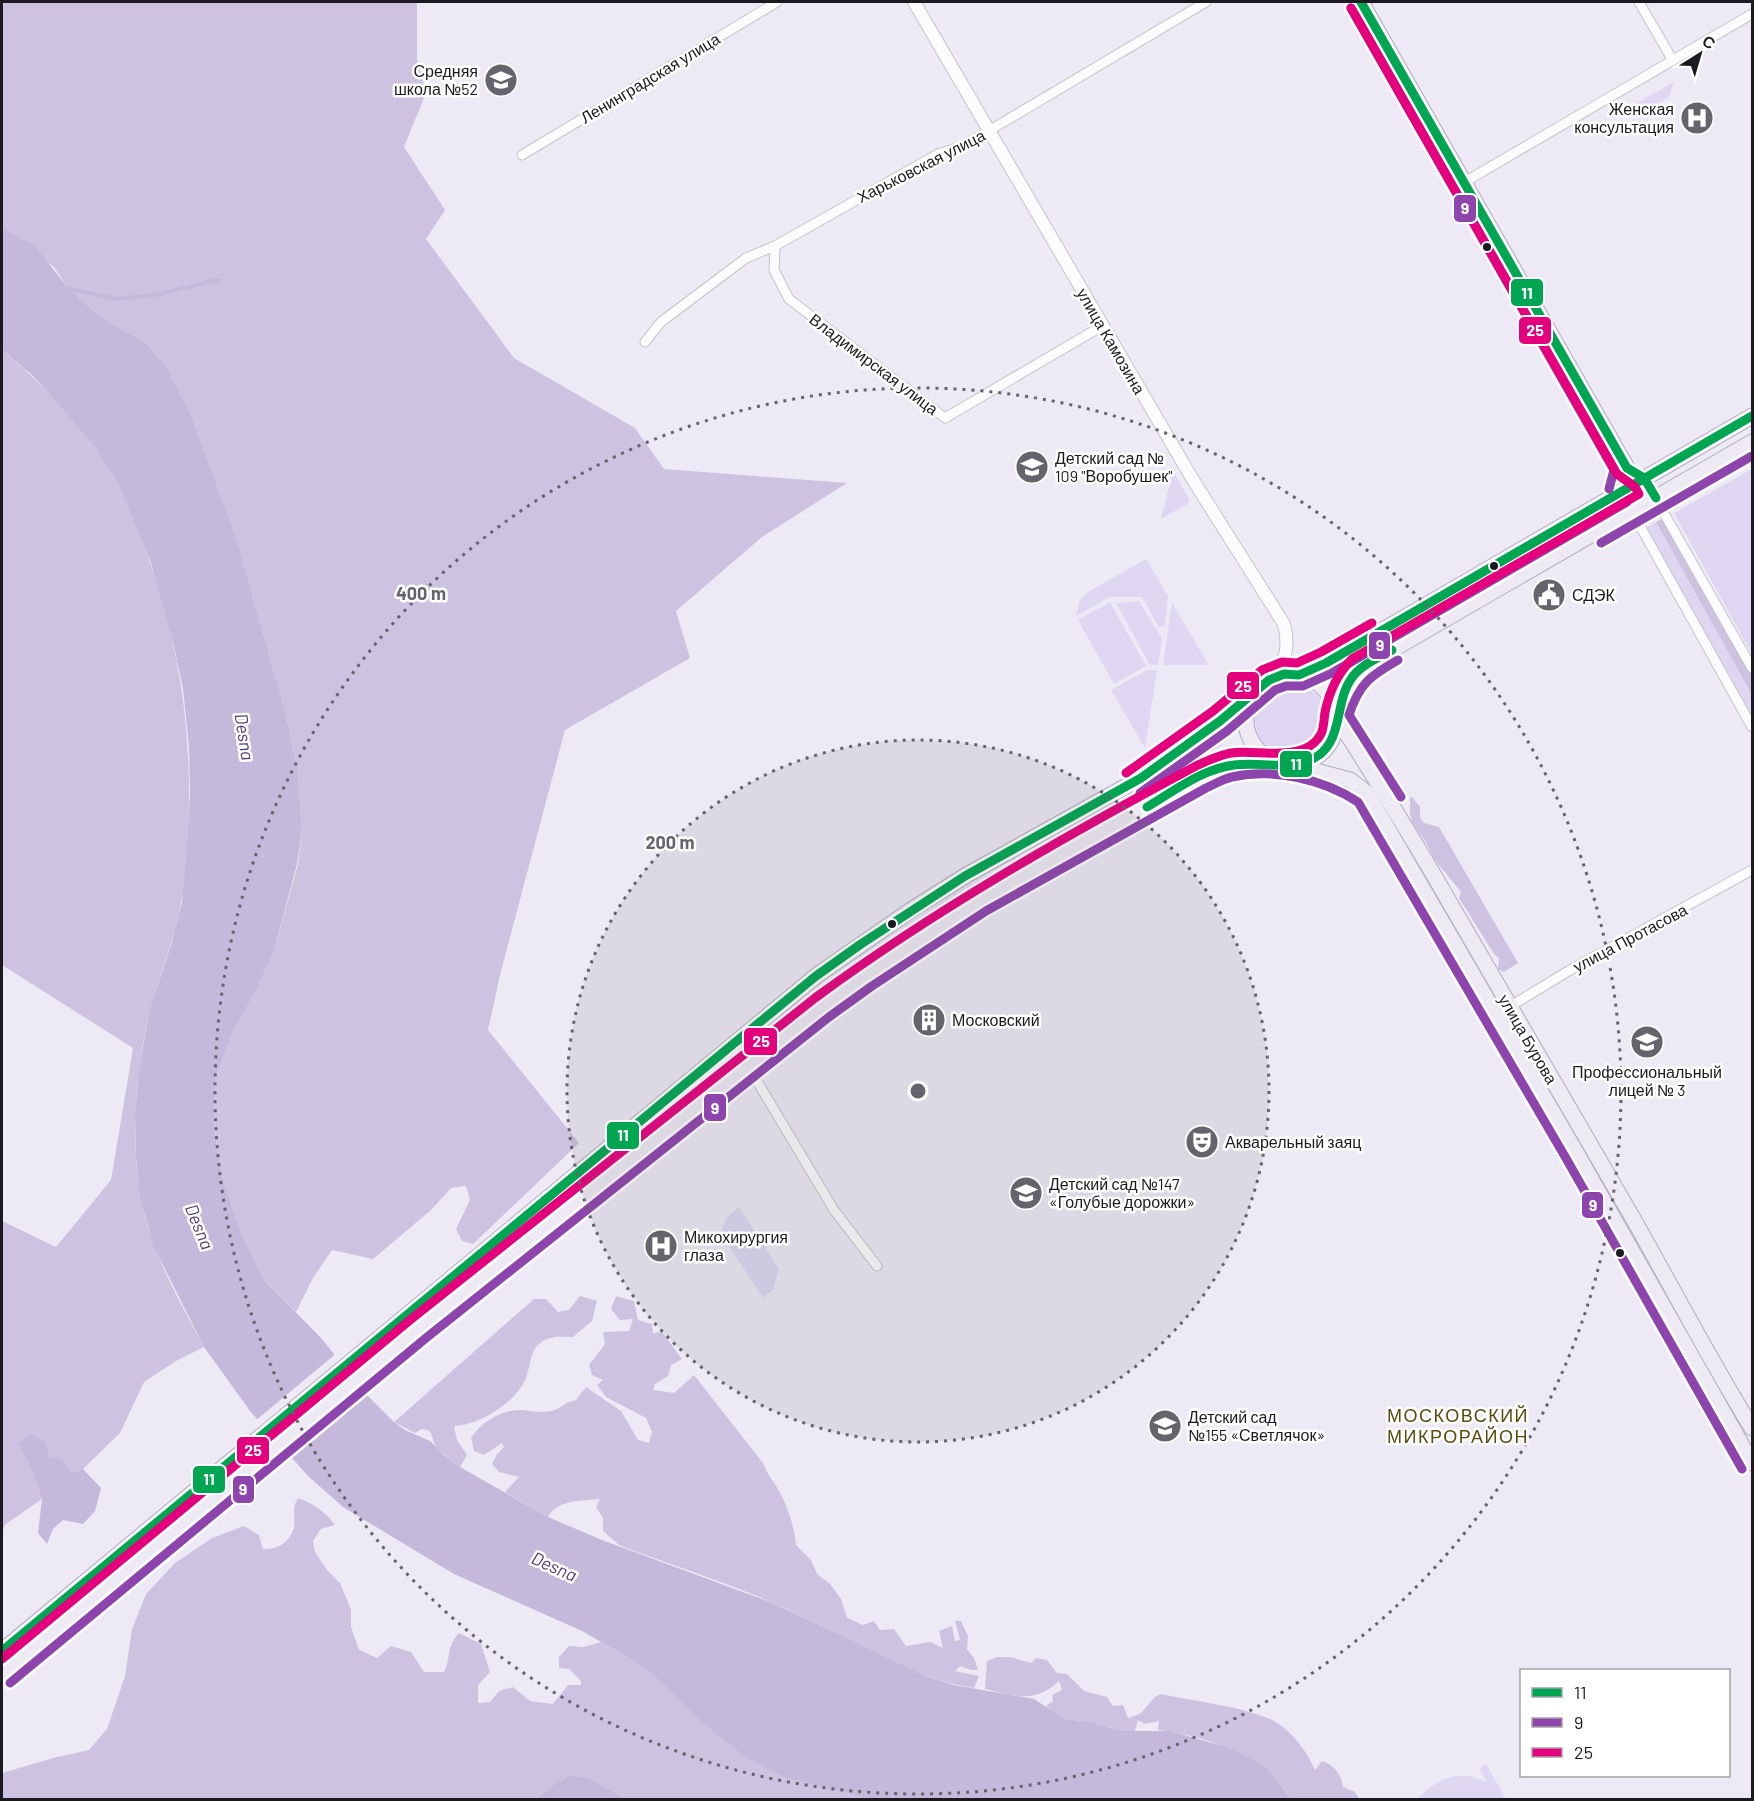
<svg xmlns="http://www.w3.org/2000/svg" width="1754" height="1801" viewBox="0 0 1754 1801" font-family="Barlow,sans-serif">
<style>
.green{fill:#dfd6f2}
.forest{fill:#cdc3e0}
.water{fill:#c4b9db}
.pier{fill:#edeaf5}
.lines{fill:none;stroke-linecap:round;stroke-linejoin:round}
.stream{stroke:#c4b9db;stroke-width:4}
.minor-casing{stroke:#c5c3cb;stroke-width:11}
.tertiary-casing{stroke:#c5c3cb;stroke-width:14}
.primary-casing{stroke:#b3acbf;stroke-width:17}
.minor{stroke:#fcfcfe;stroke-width:9}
.tertiary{stroke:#fcfcfe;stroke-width:12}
.primary{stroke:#eeeaf4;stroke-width:15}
.bus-1-casing{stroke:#fff;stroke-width:14}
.bus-2-casing{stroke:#fff;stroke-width:14}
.bus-3-casing{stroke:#fff;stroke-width:14}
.bus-1{stroke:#00a651;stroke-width:9}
.bus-2{stroke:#8e44ad;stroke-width:9}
.bus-3{stroke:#e5007d;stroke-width:9}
.ring{fill:none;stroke:#65636b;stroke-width:3;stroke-dasharray:3 6}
.bus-dot{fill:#1c1a21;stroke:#fff;stroke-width:2}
.labels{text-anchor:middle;stroke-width:5;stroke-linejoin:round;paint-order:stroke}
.poi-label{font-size:16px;fill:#1c1a21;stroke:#fff;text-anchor:start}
.street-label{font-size:16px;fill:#1c1a21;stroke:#fff}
.water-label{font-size:18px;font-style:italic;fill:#513b73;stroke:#fff}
.neighbourhood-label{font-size:18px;letter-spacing:1.5px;fill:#594c0c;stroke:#fff}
.centre{fill:#65636b;stroke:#fff;stroke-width:3}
.ring-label{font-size:18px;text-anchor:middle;font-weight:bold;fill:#65636b;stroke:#fff;stroke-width:5;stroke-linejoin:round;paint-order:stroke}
.line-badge{stroke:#fff;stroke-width:2}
.badge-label{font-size:16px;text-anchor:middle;font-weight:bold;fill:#fff}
</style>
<rect width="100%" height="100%" fill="#edeaf5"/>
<g class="green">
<path d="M1674,82L1669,97C1657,104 1637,122 1624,110Z"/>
<polygon points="1752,469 1752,654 1674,513"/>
<polygon points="1173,471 1189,499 1189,503 1161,519"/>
<polygon points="1656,522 1752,695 1752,714 1749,714 1646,528"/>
<polygon points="1146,559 1168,596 1165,626 1159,627 1142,597 1110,597 1076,616 1080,600 1088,592"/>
<polygon points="1139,601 1162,639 1158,665 1150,665 1116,603"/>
<polygon points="1110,602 1146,666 1114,684 1078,620"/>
<polygon points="1172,603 1209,665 1163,665"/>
<polygon points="1147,670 1157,670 1145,748 1111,690"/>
<circle cx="1291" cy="720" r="36"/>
<path d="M1221,742L1223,743V745L963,897L863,963L755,1045H750V1040C817,985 887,937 959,891Z"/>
<polygon points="722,1062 726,1063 727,1067 516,1242 511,1243 511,1238"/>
<polygon points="739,1207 779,1269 773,1290 763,1298 721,1234 726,1218"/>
<path d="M1486,1764L1506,1799H1417C1439,1777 1458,1769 1487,1782L1479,1768Z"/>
</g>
<g class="forest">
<polygon points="2,2 417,2 417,59 426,93 404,147 445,210 426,239 514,358 635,428 664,469 847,483 762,537 676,611 690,658 565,730 500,975 488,1030 579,1143 473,1244 462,1241 456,1229 470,1200 466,1186 451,1188 431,1210 373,1259 332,1250 313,1278 296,1312 264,1280 239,1227 222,1178 214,1128 215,1079 231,1036 257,989 274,951 298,864 302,831 298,771 285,711 237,540 192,417 166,366 144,341 112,324 89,307 68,288 54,267 2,228"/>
<path d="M2,350C45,386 92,433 118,483C127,501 134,520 141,538C179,636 193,729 188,834C186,857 186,881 181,903C174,941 159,976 150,1012C138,1059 133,1108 136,1156C140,1232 169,1282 204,1347L176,1361L144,1382L120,1433L83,1469L71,1473L63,1459L49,1457L18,1444L30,1466L42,1499L6,1524L2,1530V1221L56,1247L111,1180L133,1048L2,965Z"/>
<polygon points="1664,518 1752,675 1752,695 1656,522"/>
<polygon points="1410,797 1413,798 1420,807 1420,818 1424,823 1439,827 1518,963 1504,972 1498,969 1499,958 1494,954 1459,898 1461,892 1435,860 1425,841 1412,822 1410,814"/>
<path d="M580,1296L597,1301L592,1321L573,1337C559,1337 549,1335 538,1345C530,1352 530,1370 525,1380C516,1402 478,1426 454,1426L457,1440L467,1455L460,1467L436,1448L430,1431L422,1429L415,1433L394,1422L534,1299H546L558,1312L569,1310Z"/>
<path d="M616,1296L634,1301L638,1320L652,1324L653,1333L662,1332L682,1359L671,1365L668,1376L655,1384L653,1390L674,1393L694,1375L763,1463C767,1475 774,1481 779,1491C789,1509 794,1526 796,1545L811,1560L817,1574L830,1584L841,1599L847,1618L863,1625L874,1621L880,1630L894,1629L906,1646L930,1642L943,1648L939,1631L952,1626L955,1641L960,1640L955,1621H961L968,1636L967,1649L974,1658L978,1670H971L960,1666L955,1671L979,1676L974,1688C901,1677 839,1632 773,1603C723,1581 670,1565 619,1545L603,1531V1518L596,1507L600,1499C582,1501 558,1499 548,1517L505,1492L519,1477L499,1472L492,1464L497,1454L504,1447L502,1443L484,1455L474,1451L471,1438C481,1422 502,1409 522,1410C532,1411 540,1413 551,1411C561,1409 564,1402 576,1400L586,1387L621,1411L638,1440L649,1443L652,1432L646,1418L606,1397L597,1385L603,1380L592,1375L589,1365L605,1344L603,1332L629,1331L633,1319L620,1320L611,1309Z"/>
<path d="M298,1498C312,1503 326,1512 335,1525L321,1529L313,1541L315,1552L327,1570L340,1583L351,1610V1627L359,1650L377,1658L391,1646L411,1652L424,1672H444C452,1656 445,1648 459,1633L481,1644L490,1672L478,1685V1703L490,1702L499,1691L513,1687L530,1701L553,1704L568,1685H581V1681L569,1669L559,1668V1657L569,1646L584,1647L601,1642L634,1661L657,1677L676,1695L787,1778L876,1799H626L589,1778L551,1787L537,1800H2V1773L53,1758L89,1750L107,1729L125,1676L132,1629L146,1594L175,1563L212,1538L244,1526L259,1535L263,1549C277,1550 290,1542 294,1528C296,1517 291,1508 298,1498Z"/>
<path d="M997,1657H1010L1031,1663L1036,1658L1047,1660L1057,1673L1067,1674L1084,1691L1107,1697L1113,1706L1123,1705L1128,1718L1140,1714L1155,1697L1161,1694C1197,1702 1236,1705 1270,1719C1290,1728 1307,1751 1315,1770L1322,1761C1333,1764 1342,1775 1343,1787L1355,1792L1359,1799H1292C1261,1756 1209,1736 1158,1730L1159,1721L1145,1724L1138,1720L1135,1731H1122L1092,1722L1064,1719L1057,1716L1046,1706L1053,1701L1052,1695L1062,1690L1059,1681C1034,1704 1015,1696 985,1689L987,1661Z"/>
</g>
<g class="water">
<polygon points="2,228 35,246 68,288 89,307 112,324 144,341 166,366 192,417 237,540 285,711 298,771 302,831 297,864 274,951 257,989 231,1036 215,1079 214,1128 222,1178 239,1227 264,1280 321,1338 368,1396 394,1422 405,1430 430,1441 443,1454 460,1467 548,1517 602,1540 773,1603 925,1676 954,1685 1034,1699 1064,1719 1092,1722 1122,1731 1170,1731 1230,1748 1256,1761 1268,1770 1292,1799 876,1800 787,1778 758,1764 735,1749 706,1725 657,1678 634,1661 582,1631 454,1574 343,1507 308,1476 250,1411 204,1347 154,1247 140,1197 136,1158 135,1114 139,1068 150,1009 171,945 182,902 187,845 190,793 189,747 183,689 174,646 151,563 118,483 96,448 63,409 33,376 2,350"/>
<polygon points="31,1434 46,1443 49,1457 63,1459 71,1473 83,1469 101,1488 95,1511 83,1524 63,1520 53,1529 47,1544 38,1533 42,1499 30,1466 18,1444"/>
<polygon points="569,1776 589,1778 626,1799 537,1799 551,1787"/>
</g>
<polygon class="pier" points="338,1352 366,1388 286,1455 255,1421"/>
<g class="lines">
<polyline class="stream" points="65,289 68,288 116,299 155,295 217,280"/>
<defs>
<g id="minor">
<polyline points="1639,2 1672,59"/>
<polyline points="522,155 777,2"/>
<polyline points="1463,183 1752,14"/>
<polyline points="775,246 774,270 789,299 945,418 1102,326"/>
<polyline points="645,342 661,322 746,258 775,246 938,154 960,147 980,136 1206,2"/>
<polyline points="1752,668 1644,478 1627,468 1621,492 1752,727"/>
<polyline points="1506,1009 1570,970 1752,870"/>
<polyline points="732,1045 748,1066 834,1210 877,1266"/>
</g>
<path id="tertiary" d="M914,2L1193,480L1284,624C1290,651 1286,659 1269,680"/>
<g id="primary">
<polyline points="1361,2 1627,468"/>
<path d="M1752,442L1359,669C1347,683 1341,697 1337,715C1335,725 1335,735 1330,743C1316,765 1284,772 1263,755C1253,746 1246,735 1246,720C1245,709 1250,696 1258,688C1276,669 1308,670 1325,690C1335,700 1335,715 1342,726C1377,781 1411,835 1443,891C1506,1001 1571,1110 1634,1220C1673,1289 1710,1360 1752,1428"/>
<polyline points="1299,675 1326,663 1752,416"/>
<polyline points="1297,766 1350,780 1367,793 1577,1154 1752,1463"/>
<polyline points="2,1651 816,976 911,910 965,876 1141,778 1220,721 1252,693"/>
<polyline points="2,1674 418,1329 822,1007 865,976 980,901 1201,777 1231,765 1277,764"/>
</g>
</defs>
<use href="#minor" class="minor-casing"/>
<use href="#tertiary" class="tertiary-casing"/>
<use href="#primary" class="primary-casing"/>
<use href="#minor" class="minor"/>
<use href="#tertiary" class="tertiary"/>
<use href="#primary" class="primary"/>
<defs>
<g id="bus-1">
<polyline points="1361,2 1627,468 1644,478 1656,498"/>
<path d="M1147,807C1174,791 1202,769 1234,765C1261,761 1291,772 1316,757C1343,741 1335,702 1351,679C1360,665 1378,658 1392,650"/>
<polyline points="2,1651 732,1045 816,976 861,944 965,876 1141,778 1220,721 1269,680 1284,674 1299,675 1326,663 1752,416"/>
</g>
<g id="bus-2">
<polyline points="1351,8 1614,470 1609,489"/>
<polyline points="1601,543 1752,456"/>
<path d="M1398,660C1370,676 1359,684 1349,715L1401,797"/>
<polyline points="1140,793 1227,731 1275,690 1286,686 1303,686 1332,673 1627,502"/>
<path d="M10,1683L426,1338L829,1017L872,986L986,911L1206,788C1215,784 1223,779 1232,777C1274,768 1323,779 1358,802L1567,1160L1742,1469"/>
</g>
<g id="bus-3">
<polyline points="1126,773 1213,711 1262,670 1282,662 1297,663 1321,652 1372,623"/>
<path d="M2,1659L410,1320L815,998C935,910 1065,836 1196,766C1207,761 1219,755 1231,753C1258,749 1305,764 1321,734C1324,728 1324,719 1325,712C1329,693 1338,673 1352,659L1639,494L1635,487L1617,474L1351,8"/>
</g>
</defs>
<use href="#bus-1" class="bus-1-casing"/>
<use href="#bus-2" class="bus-2-casing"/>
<use href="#bus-3" class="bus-3-casing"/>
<use href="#bus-1" class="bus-1"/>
<use href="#bus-2" class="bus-2"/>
<use href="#bus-3" class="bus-3"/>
</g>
<circle cx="918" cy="1091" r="351" fill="#65636b" fill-opacity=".12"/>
<g class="ring">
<circle cx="918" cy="1091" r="351"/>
<circle cx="918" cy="1091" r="703"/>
</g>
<defs>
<symbol id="school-disc" viewBox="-11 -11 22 22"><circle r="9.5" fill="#65636b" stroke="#fff"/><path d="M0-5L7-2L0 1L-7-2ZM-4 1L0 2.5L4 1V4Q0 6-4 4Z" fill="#fff"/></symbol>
<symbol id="hospital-disc" viewBox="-11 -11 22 22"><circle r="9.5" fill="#65636b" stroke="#fff"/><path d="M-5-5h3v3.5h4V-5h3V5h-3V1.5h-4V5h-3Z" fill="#fff"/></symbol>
<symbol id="civic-disc" viewBox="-11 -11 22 22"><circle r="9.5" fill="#65636b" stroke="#fff"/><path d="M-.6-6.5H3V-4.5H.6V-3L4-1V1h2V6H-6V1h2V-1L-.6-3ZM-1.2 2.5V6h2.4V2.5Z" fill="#fff"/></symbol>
<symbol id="building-disc" viewBox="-11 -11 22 22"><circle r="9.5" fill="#65636b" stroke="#fff"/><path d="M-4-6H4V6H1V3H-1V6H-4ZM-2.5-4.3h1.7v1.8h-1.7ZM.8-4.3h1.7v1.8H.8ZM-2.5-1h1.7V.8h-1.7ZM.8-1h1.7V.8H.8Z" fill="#fff"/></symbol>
<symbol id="university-disc" viewBox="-11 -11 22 22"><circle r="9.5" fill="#65636b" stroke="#fff"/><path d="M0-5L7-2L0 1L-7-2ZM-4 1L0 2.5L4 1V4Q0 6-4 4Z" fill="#fff"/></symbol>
<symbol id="theatre-disc" viewBox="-11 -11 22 22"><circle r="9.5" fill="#65636b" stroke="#fff"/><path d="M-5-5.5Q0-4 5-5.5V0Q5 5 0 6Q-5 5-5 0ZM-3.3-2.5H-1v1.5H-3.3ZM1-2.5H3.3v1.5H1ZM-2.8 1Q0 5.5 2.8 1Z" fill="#fff"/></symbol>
</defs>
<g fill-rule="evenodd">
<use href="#school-disc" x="482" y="61" width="38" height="38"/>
<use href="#hospital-disc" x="1678" y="99" width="38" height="38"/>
<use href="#school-disc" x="1013" y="448" width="38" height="38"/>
<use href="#civic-disc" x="1530" y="576" width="38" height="38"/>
<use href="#building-disc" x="910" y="1001" width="38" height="38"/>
<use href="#university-disc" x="1628" y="1023" width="38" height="38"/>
<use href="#theatre-disc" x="1183" y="1123" width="38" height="38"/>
<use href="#school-disc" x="1007" y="1174" width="38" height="38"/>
<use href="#hospital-disc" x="642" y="1227" width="38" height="38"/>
<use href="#school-disc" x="1146" y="1407" width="38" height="38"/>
</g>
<g class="bus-dot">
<circle cx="1487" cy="247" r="5"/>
<circle cx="1494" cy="566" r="5"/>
<circle cx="892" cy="924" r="5"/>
<circle cx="1620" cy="1253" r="5"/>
</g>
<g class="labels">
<g class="poi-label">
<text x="478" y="77" text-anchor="end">Средняя<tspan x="478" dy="18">школа №52</tspan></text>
<text x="1674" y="115" text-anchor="end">Женская<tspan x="1674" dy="18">консультация</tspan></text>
<text x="1055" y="464">Детский сад №<tspan x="1055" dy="18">109 "Воробушек"</tspan></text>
<text x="1572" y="601">СДЭК</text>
<text x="952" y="1026">Московский</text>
<text x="1647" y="1078" text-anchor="middle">Профессиональный<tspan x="1647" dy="18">лицей № 3</tspan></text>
<text x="1225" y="1148">Акварельный заяц</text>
<text x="1049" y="1190">Детский сад №147<tspan x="1049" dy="18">«Голубые дорожки»</tspan></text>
<text x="684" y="1243">Микохирургия<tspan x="684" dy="18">глаза</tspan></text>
<text x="1188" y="1423">Детский сад<tspan x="1188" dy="18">№155 «Светлячок»</tspan></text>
</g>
<g class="street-label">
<text transform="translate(650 78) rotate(-31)" y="6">Ленинградская улица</text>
<text transform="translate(921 166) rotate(-27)" y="6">Харьковская улица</text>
<text transform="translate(1111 341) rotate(60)" y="6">улица Камозина</text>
<text transform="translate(874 364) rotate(37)" y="6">Владимирская улица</text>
<text transform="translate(1630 938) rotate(-28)" y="6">улица Протасова</text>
<text transform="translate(1528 1039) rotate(60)" y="6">улица Бурова</text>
</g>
<g class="water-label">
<text transform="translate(244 737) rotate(81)" y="6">Desna</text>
<text transform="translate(199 1227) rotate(68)" y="6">Desna</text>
<text transform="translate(554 1567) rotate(24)" y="6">Desna</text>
</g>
<g class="neighbourhood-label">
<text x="1458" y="1422">МОСКОВСКИЙ<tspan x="1458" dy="21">МИКРОРАЙОН</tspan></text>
</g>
</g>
<circle cx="918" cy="1091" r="9" class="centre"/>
<g class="ring-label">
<text x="421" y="600">400 m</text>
<text x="670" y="849">200 m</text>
</g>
<g class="line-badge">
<rect x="1453" y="194" width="24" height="29" rx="6" fill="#8e44ad"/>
<rect x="1510" y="278" width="34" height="29" rx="6" fill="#00a651"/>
<rect x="1518" y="316" width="34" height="29" rx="6" fill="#e5007d"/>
<rect x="1368" y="631" width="23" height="29" rx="6" fill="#8e44ad"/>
<rect x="1226" y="671" width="34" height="29" rx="6" fill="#e5007d"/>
<rect x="1279" y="750" width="34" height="28" rx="6" fill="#00a651"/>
<rect x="743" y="1027" width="35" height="29" rx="6" fill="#e5007d"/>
<rect x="703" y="1093" width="24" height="29" rx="6" fill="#8e44ad"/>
<rect x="606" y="1121" width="34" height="29" rx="6" fill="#00a651"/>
<rect x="1581" y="1191" width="23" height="28" rx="6" fill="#8e44ad"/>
<rect x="236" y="1436" width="34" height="29" rx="6" fill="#e5007d"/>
<rect x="192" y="1465" width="34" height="29" rx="6" fill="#00a651"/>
<rect x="232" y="1475" width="23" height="29" rx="6" fill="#8e44ad"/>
</g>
<g class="badge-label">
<text x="1465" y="214">9</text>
<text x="1527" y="299">11</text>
<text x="1535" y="336">25</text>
<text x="1380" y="651">9</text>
<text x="1243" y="692">25</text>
<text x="1296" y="770">11</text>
<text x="761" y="1047">25</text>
<text x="715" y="1114">9</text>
<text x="623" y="1141">11</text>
<text x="1593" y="1211">9</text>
<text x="253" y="1456">25</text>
<text x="209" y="1485">11</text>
<text x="243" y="1495">9</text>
</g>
<rect width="1754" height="1801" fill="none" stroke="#1c1a21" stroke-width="6"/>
<rect x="1520" y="1669" width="210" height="108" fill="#ffffff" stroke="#a4a3a6" stroke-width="1.5"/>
<rect x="1532" y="1688" width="30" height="9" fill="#00a651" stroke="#a4a3a6" stroke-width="1.5"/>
<text x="1574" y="1699" font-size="18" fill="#1c1a21">11</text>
<rect x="1532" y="1718" width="30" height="9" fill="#8e44ad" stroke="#a4a3a6" stroke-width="1.5"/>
<text x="1574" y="1729" font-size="18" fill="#1c1a21">9</text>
<rect x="1532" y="1748" width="30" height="9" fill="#e5007d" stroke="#a4a3a6" stroke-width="1.5"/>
<text x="1574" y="1759" font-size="18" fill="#1c1a21">25</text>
<g transform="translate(1700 54) rotate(37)" stroke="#ffffff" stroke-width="4.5" paint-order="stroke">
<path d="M0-4.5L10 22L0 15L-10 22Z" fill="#1c1a21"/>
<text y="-9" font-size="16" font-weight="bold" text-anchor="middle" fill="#1c1a21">С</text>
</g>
</svg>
